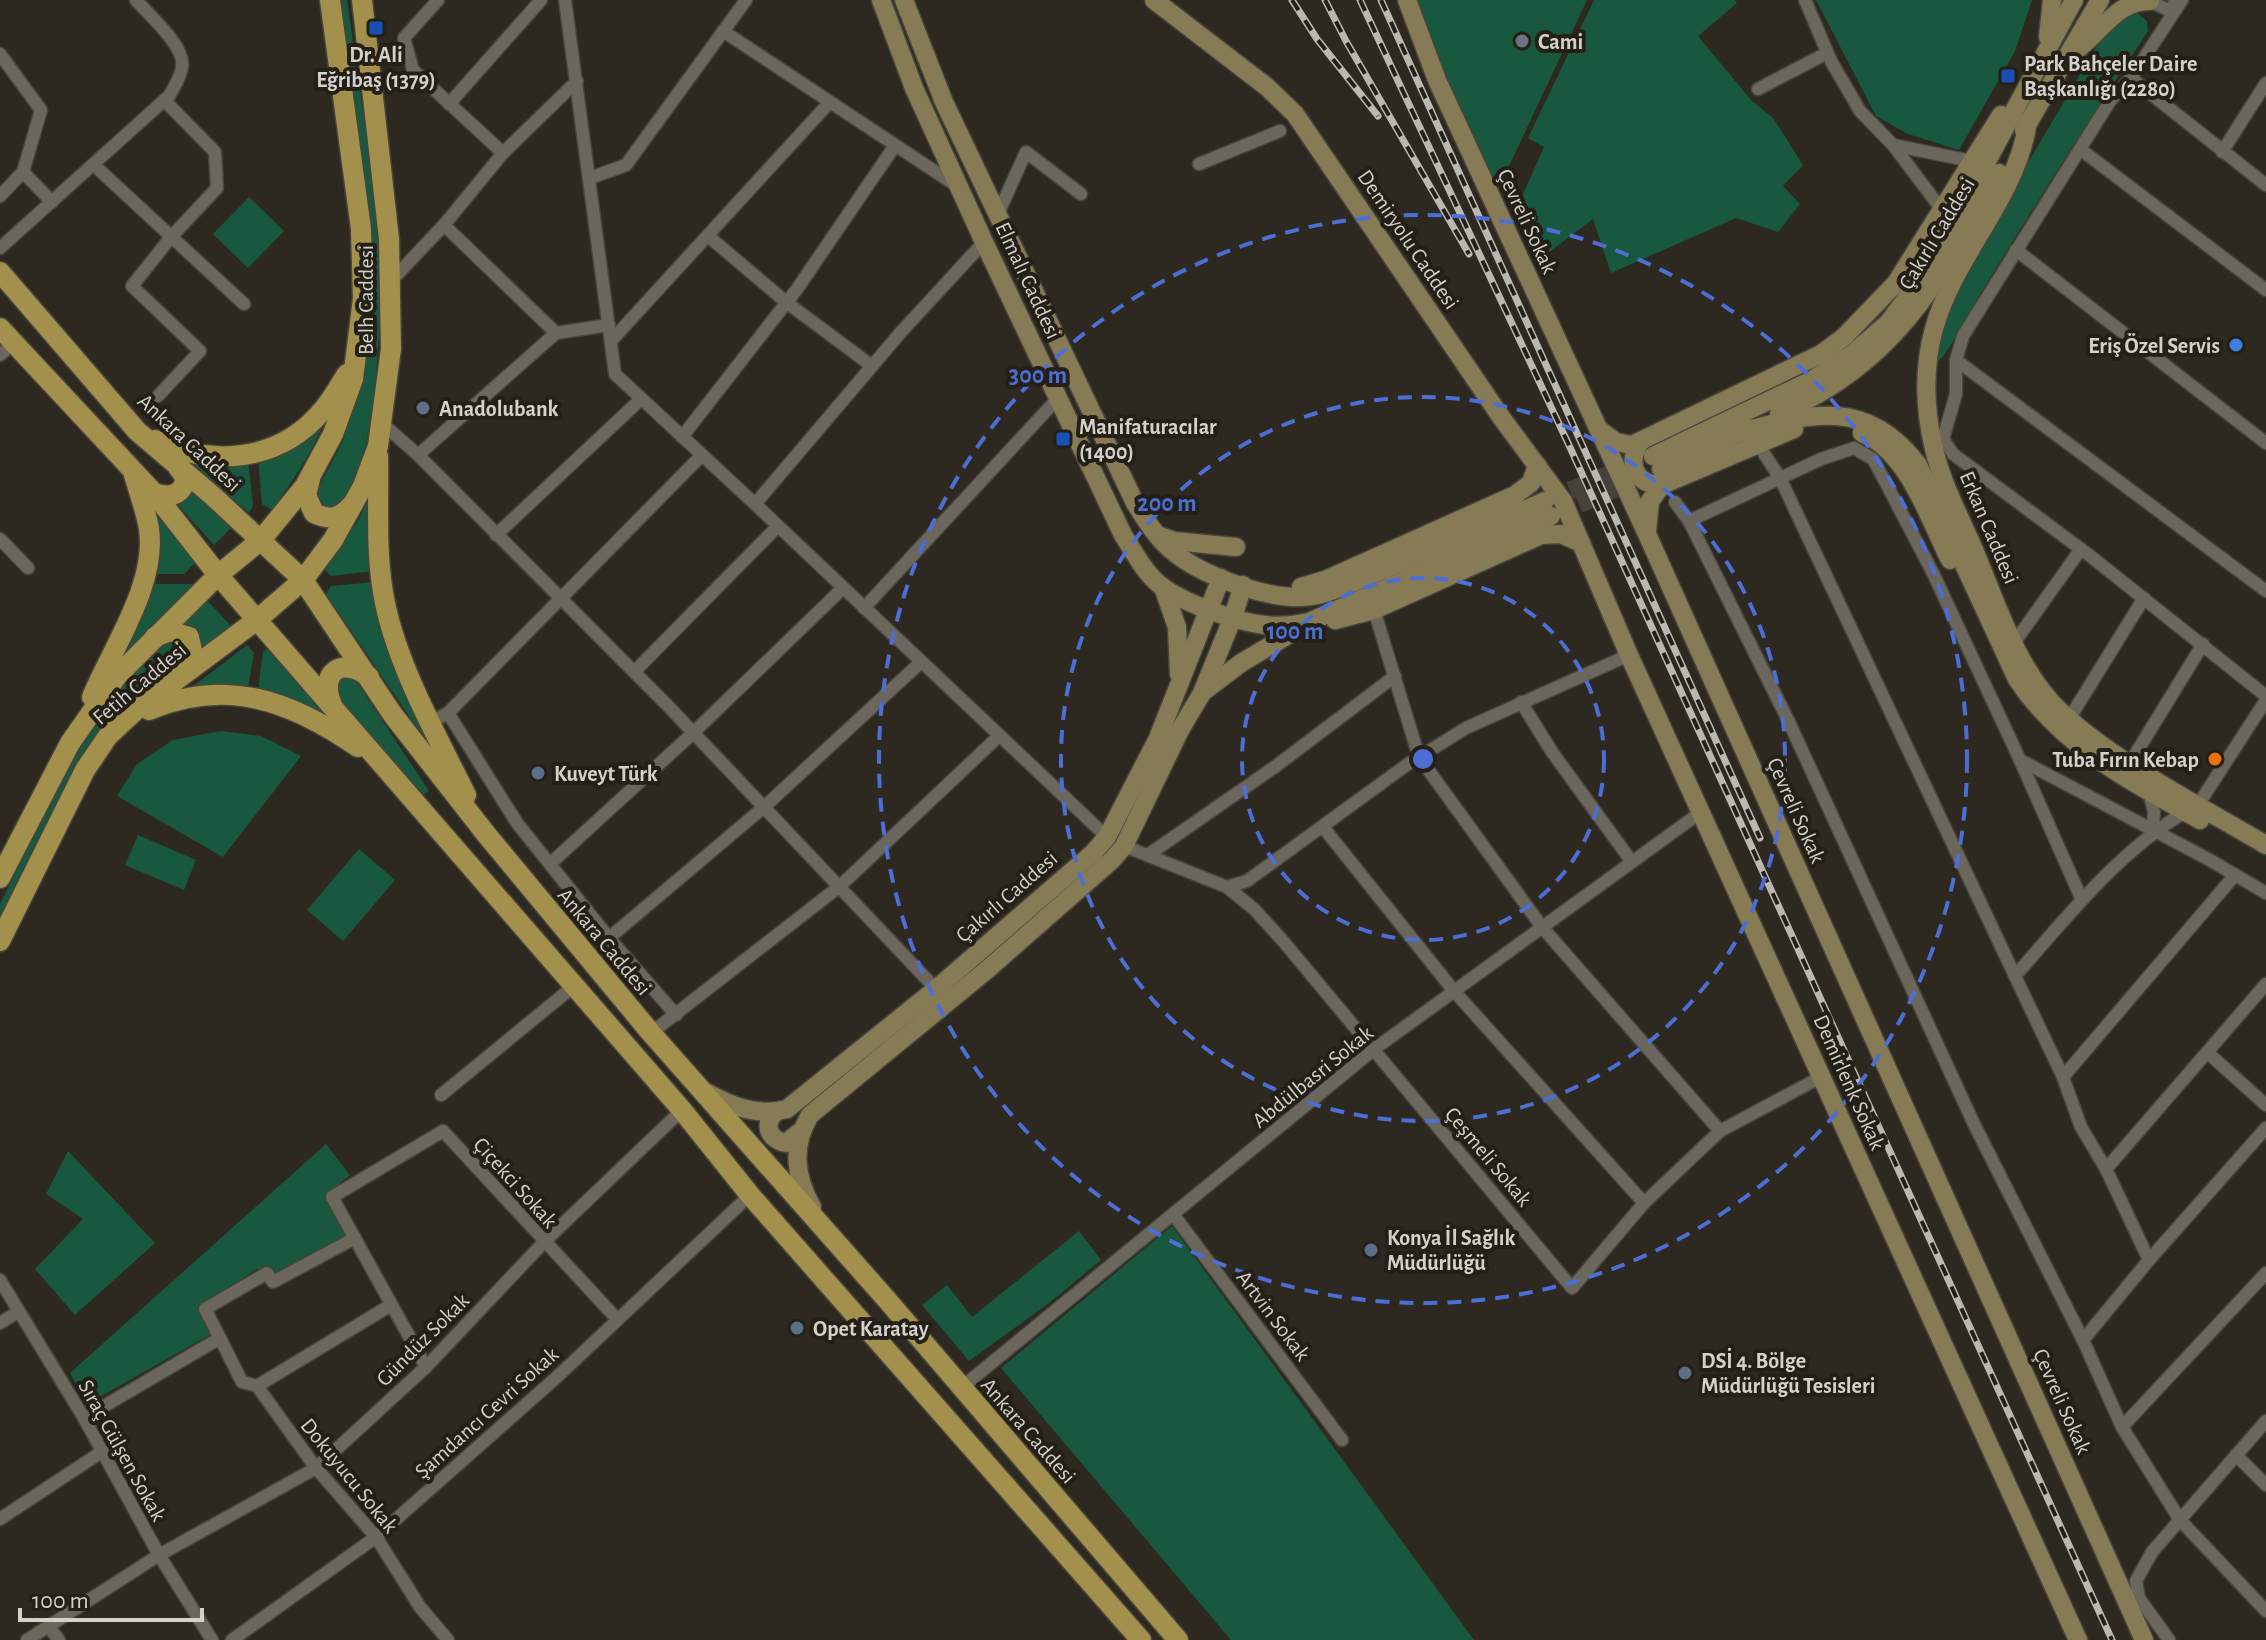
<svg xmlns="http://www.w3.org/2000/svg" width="2266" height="1640" viewBox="0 0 2266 1640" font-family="'Alegreya Sans',sans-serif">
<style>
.green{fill:#18583f}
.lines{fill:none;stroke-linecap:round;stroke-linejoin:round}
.secondary-tunnel{stroke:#46423b;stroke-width:18;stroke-dasharray:18 9;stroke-linecap:butt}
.street-casing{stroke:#47443c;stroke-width:15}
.secondary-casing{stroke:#47443c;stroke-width:21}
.primary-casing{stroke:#47443c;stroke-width:23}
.street{stroke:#6b675d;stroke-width:12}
.secondary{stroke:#877b55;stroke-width:18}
.primary{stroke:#a3904d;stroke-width:20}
.rail-casing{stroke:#bbb8b2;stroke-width:7}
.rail{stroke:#242018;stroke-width:4;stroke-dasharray:12;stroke-linecap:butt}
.ring{fill:none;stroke:#4b6fd5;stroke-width:4;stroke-dasharray:14 10}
.transit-dot{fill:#1a4fb4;stroke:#242018;stroke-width:3}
.worship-dot{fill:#6b7280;stroke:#242018;stroke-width:3}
.shop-dot{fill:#3f7fe0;stroke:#242018;stroke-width:3}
.service-dot{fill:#5c6f8a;stroke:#242018;stroke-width:3}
.food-dot{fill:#e8710a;stroke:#242018;stroke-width:3}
.labels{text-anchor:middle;stroke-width:8;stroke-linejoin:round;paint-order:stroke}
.poi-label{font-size:22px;font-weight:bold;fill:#d4d1cc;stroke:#242018;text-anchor:start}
.street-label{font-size:22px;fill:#d4d1cc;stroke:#242018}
.centre{fill:#4b6fd5;stroke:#242018;stroke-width:4}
.ring-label{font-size:24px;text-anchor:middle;font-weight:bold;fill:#4b6fd5;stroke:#242018;stroke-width:8;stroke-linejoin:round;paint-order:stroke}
</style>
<rect width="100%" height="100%" fill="#2d2921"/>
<g class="green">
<polygon points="338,0 347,0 376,202 382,295 375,388 365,452 342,507 322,511 314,496 343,441 359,386 373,297 368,205"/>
<polygon points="1414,0 1587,0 1495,196 1423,32"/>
<polygon points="1594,0 1735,0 1737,3 1698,36 1751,100 1773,118 1803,165 1783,186 1800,204 1778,232 1736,218 1611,273 1593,219 1540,259 1520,201 1544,147 1528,138"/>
<polygon points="1816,0 2032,0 2015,51 1959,150 1908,134 1876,116"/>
<path d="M2136,12L2147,21L2148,31C2090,118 2035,205 1980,294C1972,308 1946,359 1935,364L1943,326L1968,264L2097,46L2122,16Z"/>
<polygon points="249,197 284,231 248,268 213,234"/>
<path d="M326,418C312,452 293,481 272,510L262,504L258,458Z"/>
<polygon points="185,459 248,459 253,506 249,513"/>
<polygon points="192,491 232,527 214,545 178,505"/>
<polygon points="370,496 374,571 331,576 324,569 358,521"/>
<polygon points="151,509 196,562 184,574 152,574"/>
<polygon points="376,582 437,757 326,594 331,586"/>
<polygon points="148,584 193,584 113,669"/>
<polygon points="206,599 231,626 197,650 180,624"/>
<path d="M173,636L187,648L172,669L117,712L79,767L0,922V904C48,809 89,705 173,636Z"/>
<polygon points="247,645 254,653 248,687 223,685 191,688"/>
<polygon points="268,648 332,719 301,703 258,690 263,652"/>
<polygon points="349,676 356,681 429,791 423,795 336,700 337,682 341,677"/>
<polygon points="221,731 261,736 301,756 223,857 117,796 137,764 173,740"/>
<polygon points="138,835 196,860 184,890 125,865"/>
<polygon points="359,849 395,880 343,941 307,910"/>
<polygon points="326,1144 350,1175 330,1191 350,1234 278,1276 257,1269 198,1307 213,1333 87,1404 70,1373"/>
<polygon points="68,1151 155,1243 75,1315 35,1269 83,1219 46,1194"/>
<polygon points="1172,1226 1474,1640 1231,1640 1001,1368"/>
<polygon points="1079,1231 1101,1260 1049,1303 969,1361 922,1305 947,1285 972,1317"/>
</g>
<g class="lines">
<g class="secondary-tunnel">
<polyline points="1545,501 1632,465"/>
<polyline points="1554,515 1661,469"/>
</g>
<defs>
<g id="street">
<polyline points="438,0 404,38 413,70 503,153"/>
<polyline points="565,0 615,374 755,504"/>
<polyline points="1805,0 1831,61 1860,111 1893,145 1942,210"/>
<polyline points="2148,0 2166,9 2176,9 2174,3"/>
<polyline points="2182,0 2131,78 2110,101 1963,336 1956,360 1956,394 1943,439 1953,454 2089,555 2266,696"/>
<polyline points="723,31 957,186"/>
<polyline points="0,54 41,110 23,172 0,196"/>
<polyline points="2131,78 2266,185"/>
<polyline points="1758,89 1827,53"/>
<polyline points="449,104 541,0"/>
<polyline points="1893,145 1971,161"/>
<polyline points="2080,149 2266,290"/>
<polyline points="2222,152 2266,83"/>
<polyline points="1199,164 1280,131"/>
<polyline points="94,165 244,304"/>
<polyline points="23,172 52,202"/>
<polyline points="590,178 626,165 746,0"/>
<polyline points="997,216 1026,152 1081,194"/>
<polyline points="444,225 556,333"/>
<polyline points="708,236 786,302 872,366"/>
<polyline points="984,242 901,332 755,504 1107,837"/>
<path d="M0,248L169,96C174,87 181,77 182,67C186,47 149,15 136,0"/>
<polyline points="2016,250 2266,443"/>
<polyline points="390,282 444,225 503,153 577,81"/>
<polyline points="611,341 829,103"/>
<polyline points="0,355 15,342"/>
<polyline points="1956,360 2266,591"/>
<polyline points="158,396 200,351 132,286 171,237 217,188 215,152 164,100"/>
<polyline points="383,424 418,455 670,708 936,989"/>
<polyline points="682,437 797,289 894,147"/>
<polyline points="1763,452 1780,478 2015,976"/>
<polyline points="418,455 556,333 609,325"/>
<polyline points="1675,502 1689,521 1788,720 1974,1124 2083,1340 2122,1427 2180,1520 2266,1611"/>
<polyline points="1689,521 1821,459 1854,448 1873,459 1888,487 1933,573 2020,760 2208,859 2266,893"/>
<polyline points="496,535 641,399"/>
<polyline points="0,539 28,568"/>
<polyline points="864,608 1059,397"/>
<polyline points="1374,610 1419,757 1542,927 1720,1131"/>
<polyline points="2014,643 2081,549"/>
<polyline points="634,672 778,526"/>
<polyline points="1521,702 1552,752 1632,862"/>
<polyline points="448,713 517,823 609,938 676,1015"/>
<polyline points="2069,719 2144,598"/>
<polyline points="431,722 448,713 702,455"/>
<polyline points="2020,760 2082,900"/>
<polyline points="2130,763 2203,644"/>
<polyline points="2149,792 2154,812 2153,831"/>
<polyline points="2198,805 2266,700"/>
<polyline points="1323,827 1454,991 1644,1203"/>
<polyline points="1124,846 1227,887 1254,909 1283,941 1572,1288 1644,1203 1720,1131 1821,1077"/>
<polyline points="1148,855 1276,766 1395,676"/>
<polyline points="551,863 692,734 843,588"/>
<polyline points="1227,887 1247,881 1408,764 1466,728 1629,655"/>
<polyline points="609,938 764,807 921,662"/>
<polyline points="651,1033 840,886 999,736"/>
<polyline points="2208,1053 2266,1105"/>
<polyline points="2063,1077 2235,875"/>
<polyline points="441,1095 574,986"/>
<polyline points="2106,1169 2266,984"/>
<polyline points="1173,1214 1342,1440"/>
<path d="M2149,1260L2106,1169L2081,1127L2063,1077L2015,976C2067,917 2118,852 2185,812"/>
<polyline points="0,1280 84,1418 159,1555 212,1640"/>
<polyline points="0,1323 18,1312"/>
<polyline points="220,1338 242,1382 257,1386 316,1468 376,1537 420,1607 448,1640"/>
<polyline points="2083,1340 2149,1260 2266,1128"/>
<polyline points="426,1367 332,1197 443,1131 617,1319"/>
<polyline points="257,1386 391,1305"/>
<polyline points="961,1388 1373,1050 1701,812"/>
<polyline points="84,1418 220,1338 205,1309 267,1273 273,1282 355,1238"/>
<polyline points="2122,1427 2266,1273"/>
<polyline points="2236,1455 2266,1485"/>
<polyline points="0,1519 103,1451"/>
<polyline points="48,1626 59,1640"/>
<polyline points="27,1640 159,1555 316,1468 426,1367 544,1242 682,1110"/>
<polyline points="232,1640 376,1537 558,1376 750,1195"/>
<polyline points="2169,1640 2139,1598 2136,1581 2152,1552 2266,1421"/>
</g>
<g id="secondary">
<path d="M881,0L914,88L984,242L1123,535C1134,552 1144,572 1160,585C1182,603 1237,622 1265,625C1280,627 1294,625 1309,622L1551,516"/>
<path d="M904,0L944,102L1135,503C1145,519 1155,535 1169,548C1197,574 1262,598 1301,597C1316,597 1329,592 1343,587L1545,501"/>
<polyline points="1154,0 1267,87 1295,114 1501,417 1563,501 1629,655 2078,1640"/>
<polyline points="1407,0 1437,80 1647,534 2144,1640"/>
<polyline points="2048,37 2052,0"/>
<path d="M2078,49C2101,31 2119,0 2150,1"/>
<path d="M2028,121C2017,199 1954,255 1934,329C1923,368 1925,411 1934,449C1942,484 1960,517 1974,550C1998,606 2017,672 2063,714C2119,765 2200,806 2266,845"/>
<polyline points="2024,130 2100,0"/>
<path d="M1779,414C1899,360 1938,282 1999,173"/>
<polyline points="1601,431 1616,442 1632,445 1821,354 1844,337 1896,283 2001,115"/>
<path d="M1738,433C1810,413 1867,397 1918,465L2017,679C2061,746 2132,782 2200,820"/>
<path d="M1862,433C1908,451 1929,519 1950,560"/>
<path d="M1641,441C1626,462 1634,485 1662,485L1794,429"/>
<polyline points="1653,456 1812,380 1852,354 1888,323 1931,265 2074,0"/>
<polyline points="1661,469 1749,428"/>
<polyline points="1647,531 1650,501 1662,485"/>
<polyline points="1160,536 1174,541 1236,547"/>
<polyline points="1163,587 1177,627 1179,674"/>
<polyline points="1301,587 1325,580 1515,495 1531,483 1537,465"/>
<polyline points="1335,620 1374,610 1541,535 1561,534 1581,543"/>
<polyline points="1204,691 1241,663 1303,626"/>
<path d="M706,1092C731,1106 758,1117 787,1109L936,989L1093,853L1107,837L1158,738L1221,578"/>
<path d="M776,1112C762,1124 769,1140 786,1143L801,1131"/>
<path d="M812,1207C795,1176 791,1147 810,1115L988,969L1112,860L1124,846L1180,730L1202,693L1233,617L1243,585"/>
</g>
<g id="primary">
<polyline points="0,272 137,431 214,497 303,580 393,715 486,834 651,1033 888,1301 1178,1640"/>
<polyline points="0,328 154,493 218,575 682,1110 750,1195 1141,1640"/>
<path d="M155,440C213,468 280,461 322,411C332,400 339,386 347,374"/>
<path d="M378,456C379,505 375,556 385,603C398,667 437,736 466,795"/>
<path d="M310,479L306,495L314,513C330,521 340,518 352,505"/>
<path d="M154,493C170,498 182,496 186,478L178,467"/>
<polyline points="155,637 170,631 189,637 192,651 181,674"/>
<path d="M92,697C113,647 157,584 149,529C146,511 139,492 134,475"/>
<path d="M332,705C318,672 342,656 369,677"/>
<path d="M149,710C227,677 291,701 358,747"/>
<polyline points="0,878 70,743 117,676 218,575 261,540 305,486 333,434 353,379 363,298 361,229 330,0"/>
<polyline points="0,941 85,770 108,736 136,710 258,619 303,580 333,540 363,486 378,446 391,349 389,239 362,0"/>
</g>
</defs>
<use href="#street" class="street-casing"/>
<use href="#secondary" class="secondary-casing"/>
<use href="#primary" class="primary-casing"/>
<use href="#street" class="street"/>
<use href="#secondary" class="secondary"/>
<use href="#primary" class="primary"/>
<defs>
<g id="rail">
<polyline points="1292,0 1317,39 1378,116"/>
<polyline points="1325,0 1346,41 1469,254"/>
<polyline points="1360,0 1568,443 2112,1640"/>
<polyline points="1381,0 1760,838"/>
</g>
</defs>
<use href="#rail" class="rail-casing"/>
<use href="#rail" class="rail"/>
</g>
<g class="ring">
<circle cx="1423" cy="759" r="181"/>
<circle cx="1423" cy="759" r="362"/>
<circle cx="1423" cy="759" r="544"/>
</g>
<g class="transit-dot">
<rect x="368" y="20" width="16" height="16" rx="4"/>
<rect x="2000" y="68" width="16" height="16" rx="4"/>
<rect x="1055" y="431" width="16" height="16" rx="4"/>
</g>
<circle class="worship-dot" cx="1522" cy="41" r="8"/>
<circle class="shop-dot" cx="2236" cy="345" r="8"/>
<g class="service-dot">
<circle cx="423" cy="408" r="8"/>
<circle cx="538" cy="773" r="8"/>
<circle cx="1371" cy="1250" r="8"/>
<circle cx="797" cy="1328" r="8"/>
<circle cx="1685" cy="1373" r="8"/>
</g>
<circle class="food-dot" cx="2215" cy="759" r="8"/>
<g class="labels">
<g class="poi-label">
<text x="1538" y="49">Cami</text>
<text x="376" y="62" text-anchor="middle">Dr. Ali<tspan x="376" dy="25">Eğribaş (1379)</tspan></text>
<text x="2024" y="71">Park Bahçeler Dai̇re<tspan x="2024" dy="25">Başkanlığı (2280)</tspan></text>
<text x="2220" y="353" text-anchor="end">Eriş Özel Servis</text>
<text x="439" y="416">Anadolubank</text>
<text x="1079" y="434">Manifaturacılar<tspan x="1079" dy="25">(1400)</tspan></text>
<text x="2199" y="767" text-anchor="end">Tuba Fırın Kebap</text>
<text x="554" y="781">Kuveyt Türk</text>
<text x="1387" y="1245">Konya İl Sağlık<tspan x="1387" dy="25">Müdürlüğü</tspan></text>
<text x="813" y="1336">Opet Karatay</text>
<text x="1701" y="1368">DSİ 4. Bölge<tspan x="1701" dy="25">Müdürlüğü Tesisleri</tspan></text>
</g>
<g class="street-label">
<text transform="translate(1528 221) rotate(65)" y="8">Çevreli Sokak</text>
<text transform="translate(1936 233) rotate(-59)" y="8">Çakırlı Caddesi</text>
<text transform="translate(1409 239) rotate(56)" y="8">Demiryolu Caddesi</text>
<text transform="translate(1029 280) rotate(65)" y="8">Elmalı Caddesi</text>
<text transform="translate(365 300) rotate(-90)" y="8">Belh Caddesi</text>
<text transform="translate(190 442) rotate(43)" y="8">Ankara Caddesi</text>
<text transform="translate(1990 527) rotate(67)" y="8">Erkan Caddesi</text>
<text transform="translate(139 683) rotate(-40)" y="8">Fetih Caddesi</text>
<text transform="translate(1797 810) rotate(66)" y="8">Çevreli Sokak</text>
<text transform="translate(1006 896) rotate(-41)" y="8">Çakırlı Caddesi</text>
<text transform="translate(605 941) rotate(50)" y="8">Ankara Caddesi</text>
<text transform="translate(1312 1076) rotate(-39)" y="8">Abdülbasri Sokak</text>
<text transform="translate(1850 1082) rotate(66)" y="8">Demirlenk Sokak</text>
<text transform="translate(1489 1156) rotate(50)" y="8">Çeşmeli Sokak</text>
<text transform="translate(516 1182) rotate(48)" y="8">Çiçekci Sokak</text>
<text transform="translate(1274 1315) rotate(53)" y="8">Artvin Sokak</text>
<text transform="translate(422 1339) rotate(-45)" y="8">Gündüz Sokak</text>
<text transform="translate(2063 1401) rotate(66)" y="8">Çevreli Sokak</text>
<text transform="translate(486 1412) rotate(-42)" y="8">Şamdancı Cevri Sokak</text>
<text transform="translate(1029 1430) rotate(49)" y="8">Ankara Caddesi</text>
<text transform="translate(123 1450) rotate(61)" y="8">Sıraç Gülşen Sokak</text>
<text transform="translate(350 1475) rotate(51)" y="8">Dokuyucu Sokak</text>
</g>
</g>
<circle cx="1423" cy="759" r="12" class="centre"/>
<g class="ring-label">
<text x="1038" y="383">300 m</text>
<text x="1167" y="511">200 m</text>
<text x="1295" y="639">100 m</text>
</g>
<path d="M20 1608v12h182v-12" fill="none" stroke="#d4d1cc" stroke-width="4"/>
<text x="32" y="1608" font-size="24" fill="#d4d1cc" stroke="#242018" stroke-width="6" paint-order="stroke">100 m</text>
</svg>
